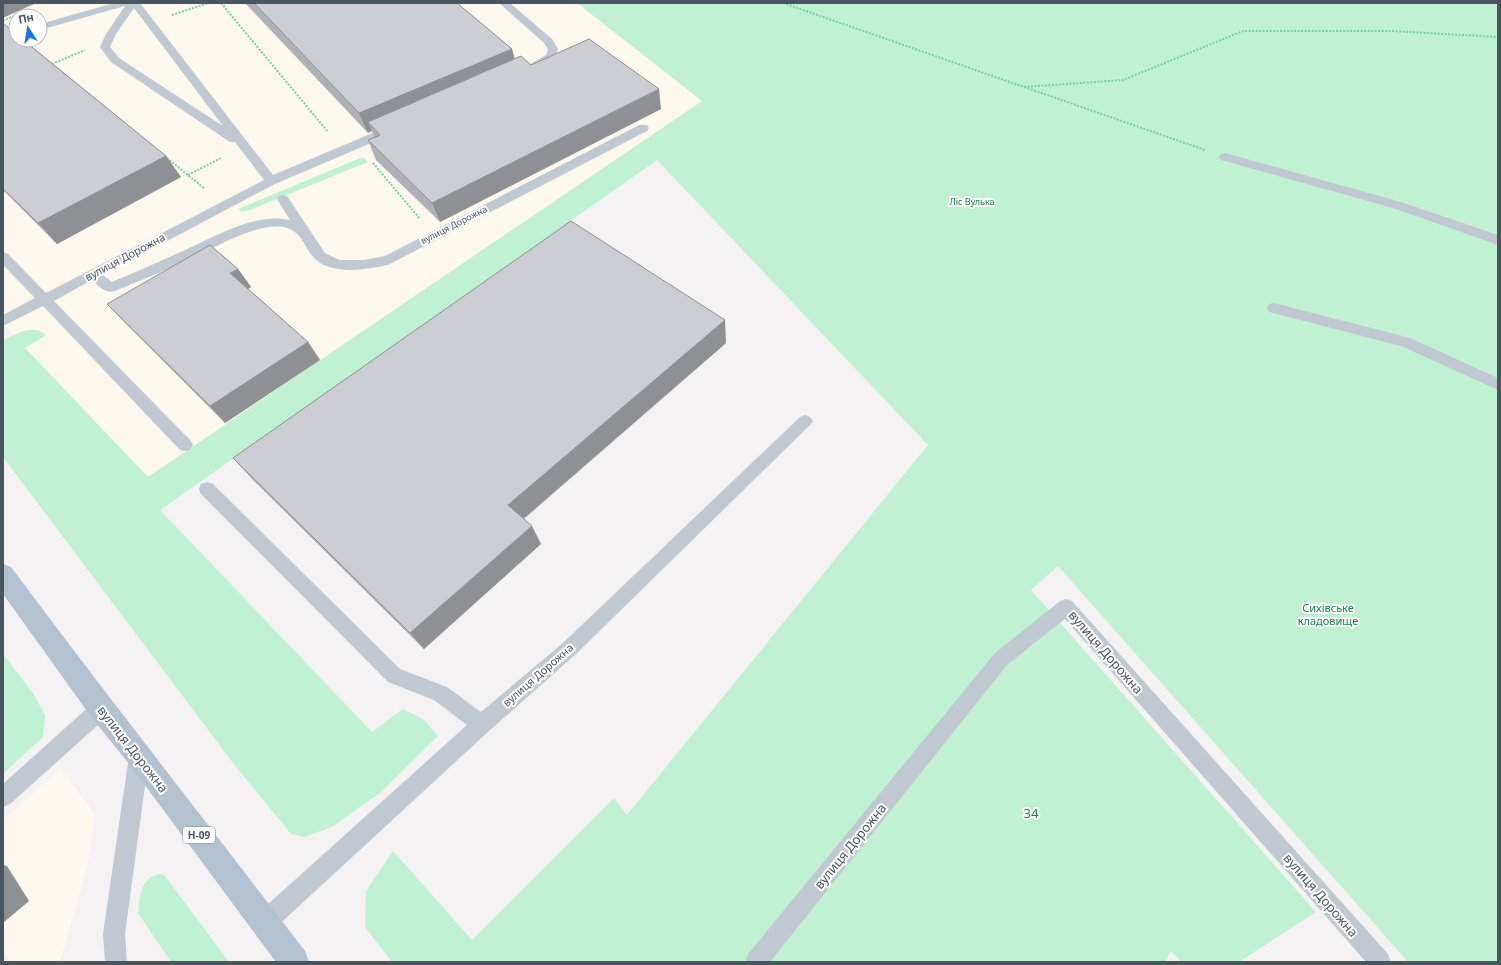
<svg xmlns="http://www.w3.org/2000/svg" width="1501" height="965" viewBox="0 0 1501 965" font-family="'Noto Sans',sans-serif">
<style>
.commercial{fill:#fdf8ed;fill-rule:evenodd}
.green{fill:#c1f1d3}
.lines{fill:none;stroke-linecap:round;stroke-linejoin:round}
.path{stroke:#78d0a3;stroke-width:2;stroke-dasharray:2 1.5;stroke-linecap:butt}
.lane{fill:#c0c9d1;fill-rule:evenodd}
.primary{fill:#b2c2d0;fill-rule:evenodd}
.wall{fill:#afb1b6}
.shaded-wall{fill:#8f9094}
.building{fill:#ccced4;stroke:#8f9094}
.labels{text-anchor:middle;stroke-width:4;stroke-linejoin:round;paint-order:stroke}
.far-park-label{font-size:9px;fill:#16854c;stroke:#fff}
.far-street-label{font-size:9px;fill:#495560;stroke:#fff}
.shield{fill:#fff;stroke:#808890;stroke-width:1}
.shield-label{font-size:10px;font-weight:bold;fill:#495560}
.street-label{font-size:11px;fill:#495560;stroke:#fff}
.park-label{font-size:11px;fill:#16854c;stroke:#fff}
.near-street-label{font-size:13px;fill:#495560;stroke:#fff}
.near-park-label{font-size:13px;fill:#16854c;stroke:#fff}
</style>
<rect width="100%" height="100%" fill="#f4f2f2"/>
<g class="commercial">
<path d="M3,3H577L710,106L148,478L3,324ZM16,16H40V40H16Z"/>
<polygon points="61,768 95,815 87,868 63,952 59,962 10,962 3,948 3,820"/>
</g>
<g class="green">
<path d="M577,3H1498V962H1408L1058,566L1031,590L1316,912L1239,962H1181L1171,951L1165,962H392L365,927L366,891L393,851L472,940L614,798L627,815L928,445L657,160L160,510L372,732L403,709L423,719L438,736L381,792L332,827L304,837L291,834L233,763L3,457V341C15,334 34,323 46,335L25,348L148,477L702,101Z"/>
<polygon points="363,157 368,162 250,210 242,212 238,209"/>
<polygon points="3,654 33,693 45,715 43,737 3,774"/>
<path d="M162,874L165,876L229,962H171L138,913C140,897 140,876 162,874Z"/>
</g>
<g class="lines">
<g class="path">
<polyline points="221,3 328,132"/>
<polyline points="783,3 1205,150"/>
<polyline points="172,15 208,3"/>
<polyline points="3,21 28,9"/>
<polyline points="52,64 85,50"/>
<polyline points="1024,87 1123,80 1243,31 1392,31 1498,37"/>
<polyline points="167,158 205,189"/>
<polyline points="373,163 420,219"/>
<polyline points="188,175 221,158"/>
</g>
<g class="lane">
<path d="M114,3H140L273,175L389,126H397L399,129L397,132L275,184L103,275L112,282C136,272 161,261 185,250C216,236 256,212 290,220L277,199L279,196L283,195L287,196L325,253L339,260H364L385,256L639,125H647L649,128L647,131L388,265C367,269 333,276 315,259C305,249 303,233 287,228C260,220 215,248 190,259C165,270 140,281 115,291C105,294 99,286 92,280L54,301L190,440L193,445L190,450L185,451L180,450L43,306L3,326V315L35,298L3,265V252L8,254L46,293L264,180L235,142H230L111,62L100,47L106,34L125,6L40,30V24ZM134,8L223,126L119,58L110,47L116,34Z"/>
<polygon points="499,3 510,3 552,39 558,49 555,59 537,69 529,69 528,67 529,65 546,55 548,49 544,43"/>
<polygon points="1225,153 1401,202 1498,235 1498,245 1393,208 1221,160 1219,157 1221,154"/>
<polygon points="1274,303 1410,338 1498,378 1498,390 1401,346 1269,312 1267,308 1269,304"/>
<polygon points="805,415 810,417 813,421 810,425 576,654 489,731 273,930 265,933 257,930 254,922 257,914 467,725 434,700 388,682 201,494 199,489 201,484 207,482 213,484 400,669 447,687 481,712 564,642 800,417"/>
<polygon points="1066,599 1072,601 1388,954 1391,962 1366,962 1065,619 1007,665 770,962 745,962 748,954 995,653 1060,601"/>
<polygon points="101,700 108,702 110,709 108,716 10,804 3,807 3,784 94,702"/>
<polygon points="139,746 146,749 149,756 125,934 127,962 105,962 103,934 129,756 132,749"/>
</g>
<path class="primary" d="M3,564L11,567C108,697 207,823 305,951L309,962H276L130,765L92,718L3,594Z"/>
</g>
<g class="wall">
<polygon points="245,3 457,3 512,49 515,59 661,109 440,222 376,160 368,140 374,137 372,131 368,133"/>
<polygon points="3,23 166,156 181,177 57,244 3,190"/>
<polygon points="238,269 251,287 248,289 308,342 320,360 225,423 124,322 107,304"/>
<polygon points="726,343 524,519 541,544 424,649 252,479 233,458"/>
</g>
<g class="shaded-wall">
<polygon points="3,3 36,3 3,18"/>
<polygon points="512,49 517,69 368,122 372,131 368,133 359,113"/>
<polygon points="659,89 661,109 440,222 432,203"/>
<polygon points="166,156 181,177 57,244 38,223"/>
<polygon points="238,269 251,287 243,292 230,273"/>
<polygon points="725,320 726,343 517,524 508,505"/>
<polygon points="308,342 320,360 225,423 210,406"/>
<polygon points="532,526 541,544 424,649 410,633"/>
<polygon points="3,865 7,866 29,901 3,923"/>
</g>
<g class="building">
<polygon points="254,3 457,3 512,49 359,113"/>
<polygon points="3,23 16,34 16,40 23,40 166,156 38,223 3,189"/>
<polygon points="589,39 659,89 432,203 368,140 380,135 368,122 521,56 531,65"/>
<polygon points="571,221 725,320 508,505 532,526 410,633 233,458"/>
<polygon points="210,245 238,269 230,273 308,342 210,406 107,304"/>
</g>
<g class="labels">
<g class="far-park-label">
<text x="972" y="205">Ліс Вулька</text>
</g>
<g class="far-street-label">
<text transform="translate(454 225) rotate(-27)" y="3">вулиця Дорожна</text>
</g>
<rect class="shield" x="183" y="827" width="32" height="16" rx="3"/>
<g class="shield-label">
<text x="199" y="839">Н-09</text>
</g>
<g class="street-label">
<text transform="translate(125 257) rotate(-28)" y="4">вулиця Дорожна</text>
<text transform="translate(538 675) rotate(-41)" y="4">вулиця Дорожна</text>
</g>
<g class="park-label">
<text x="1328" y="612">Сихівське<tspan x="1328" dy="13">кладовище</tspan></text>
</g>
<g class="near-street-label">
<text transform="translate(1106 652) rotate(49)" y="5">вулиця Дорожна</text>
<text transform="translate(133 749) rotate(52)" y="5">вулиця Дорожна</text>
<text transform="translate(850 846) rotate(-51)" y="5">вулиця Дорожна</text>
<text transform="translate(1321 895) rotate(49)" y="5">вулиця Дорожна</text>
</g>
<g class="near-park-label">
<text x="1031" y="818">34</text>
</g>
</g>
<rect width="1501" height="965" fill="none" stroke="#495560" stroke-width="8"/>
<g transform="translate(28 28) rotate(348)"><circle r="19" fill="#ffffff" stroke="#b6bbbf"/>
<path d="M0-3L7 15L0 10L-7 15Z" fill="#1776e9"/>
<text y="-6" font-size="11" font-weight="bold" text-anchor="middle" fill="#495560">Пн</text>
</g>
</svg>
